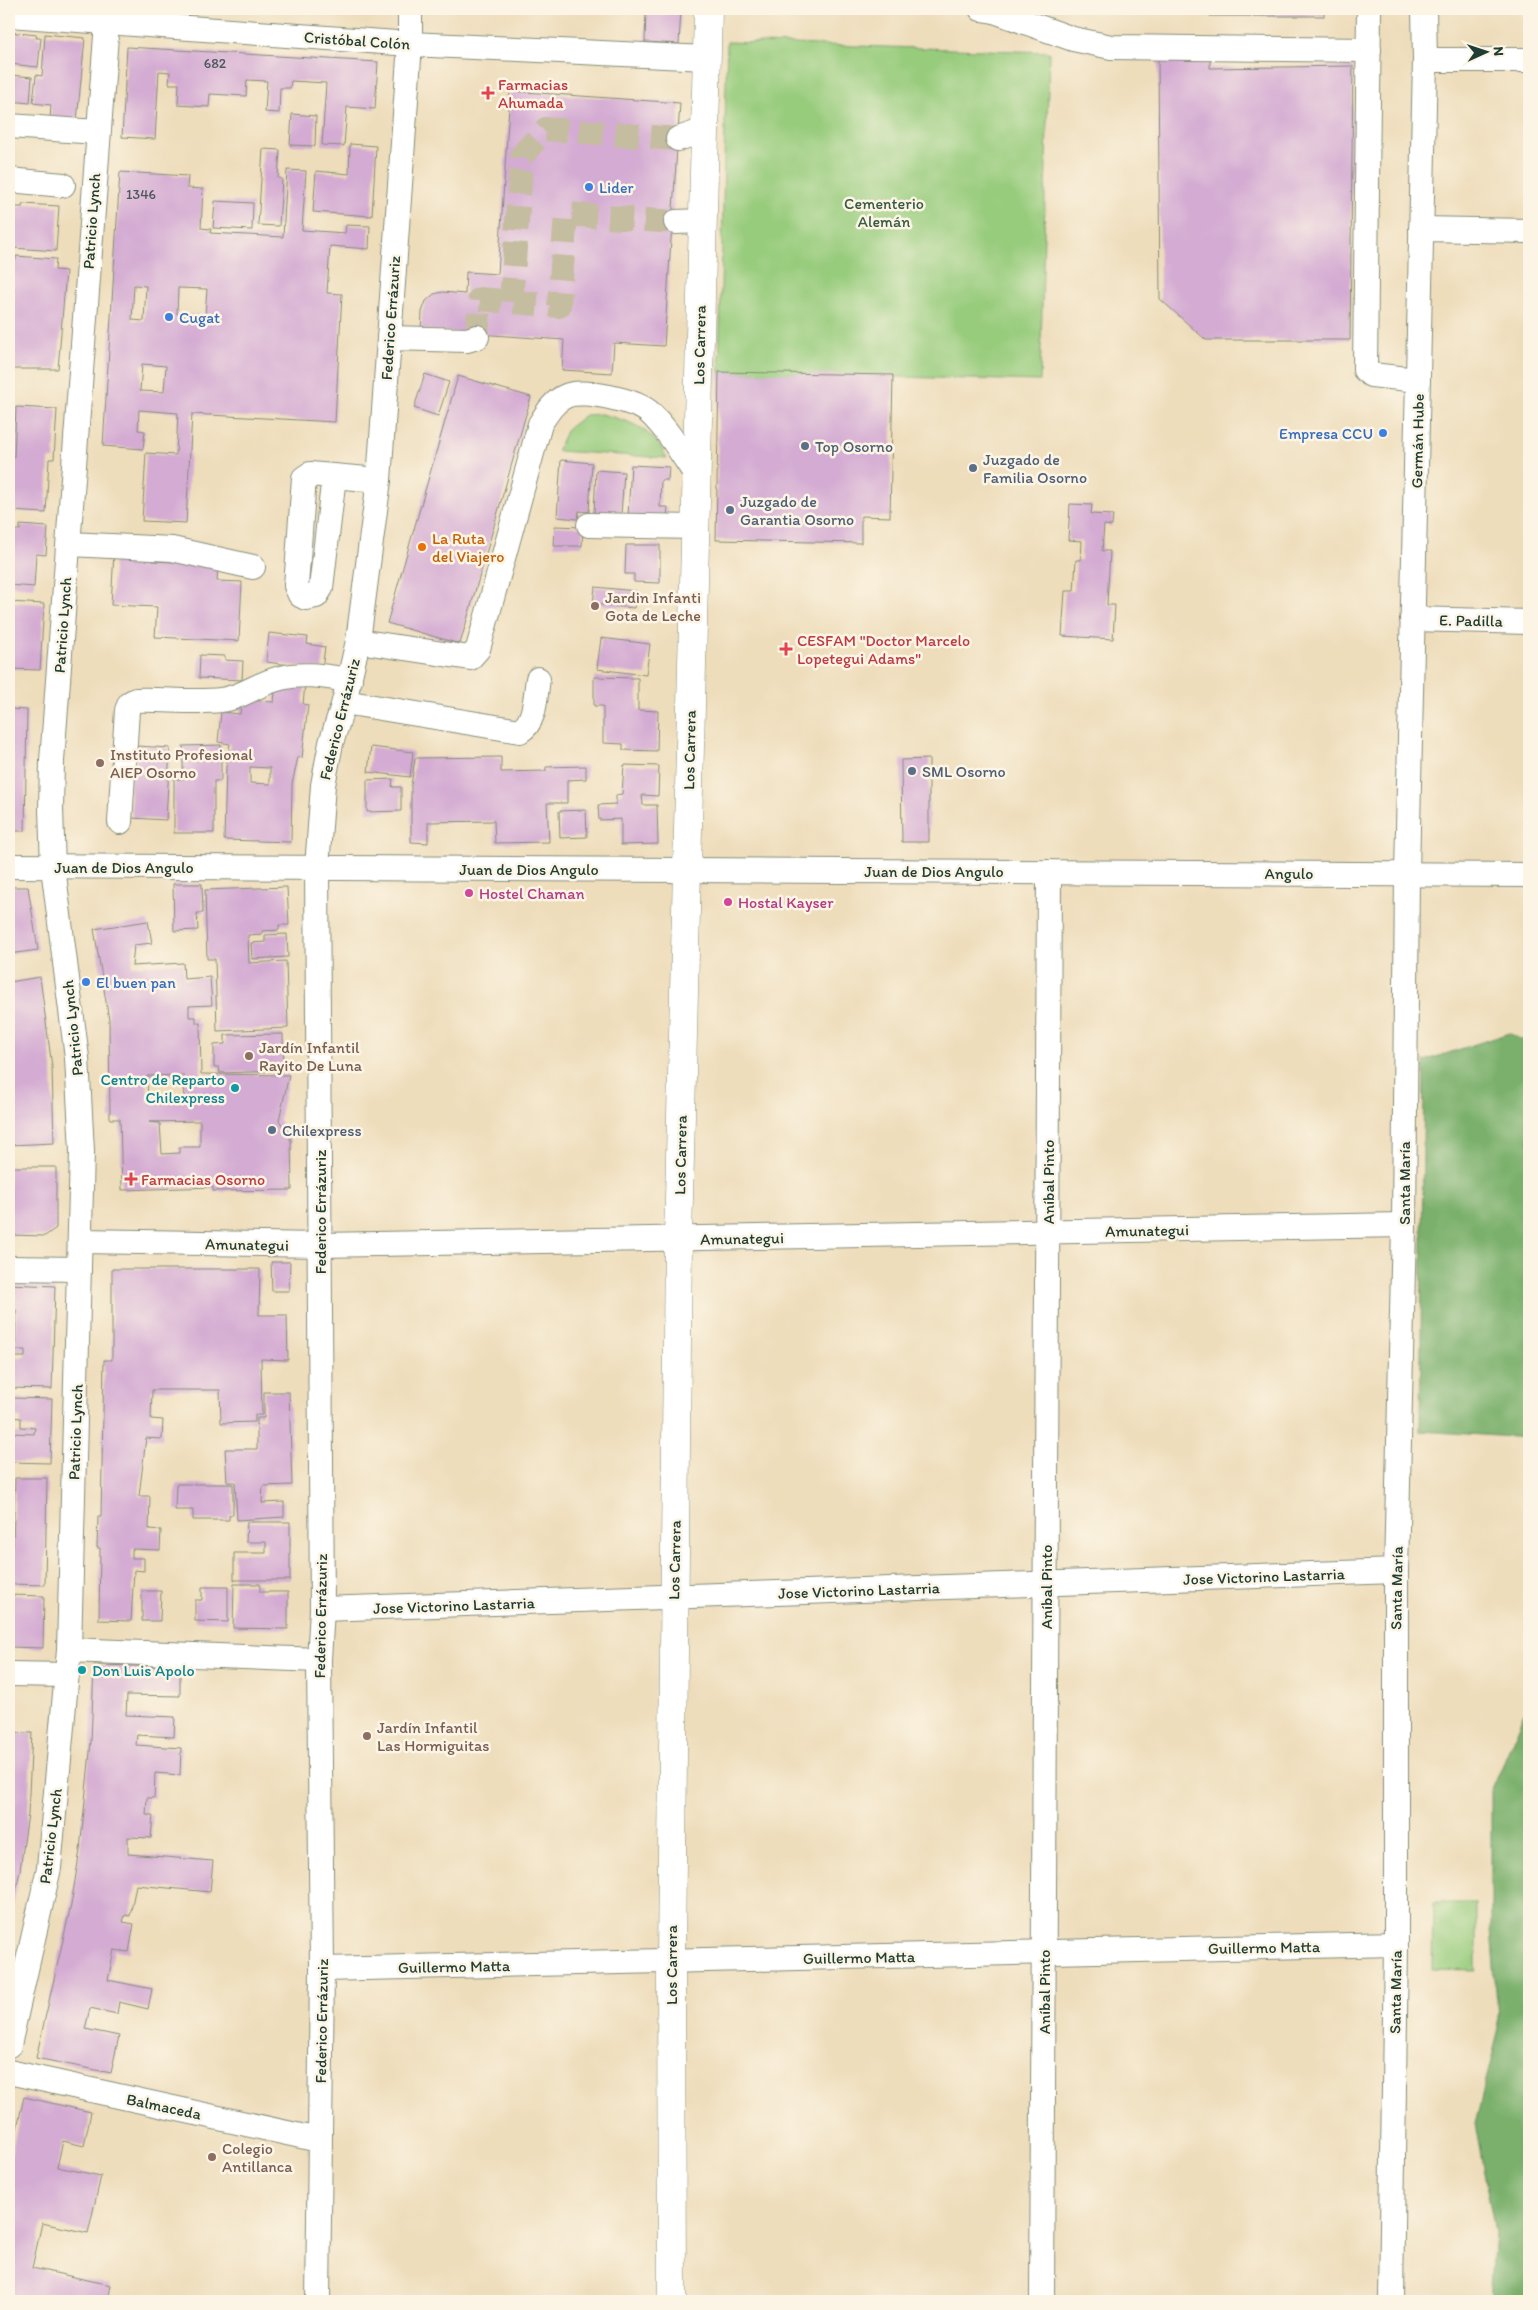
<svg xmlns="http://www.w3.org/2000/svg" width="1538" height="2310" viewBox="0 0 1538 2310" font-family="Itim,sans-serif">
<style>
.green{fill:#98cc7d;stroke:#5c8458}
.forest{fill:#7ab06c;stroke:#4c7650}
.building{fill:#d4abd3;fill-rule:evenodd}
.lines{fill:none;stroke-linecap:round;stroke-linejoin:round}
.minor-tunnel{stroke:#c5bda0;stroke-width:24;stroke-dasharray:24 12;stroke-linecap:butt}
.minor-casing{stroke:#868d78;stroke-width:26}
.major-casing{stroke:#868d78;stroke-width:29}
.minor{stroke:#fff;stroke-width:24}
.major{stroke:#fff;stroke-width:28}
.health-dot{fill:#e0444e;stroke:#fcf5e5;stroke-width:2}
.shop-dot{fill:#3f7fe0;stroke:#fcf5e5;stroke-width:2}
.service-dot{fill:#5c6f8a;stroke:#fcf5e5;stroke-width:2}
.food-dot{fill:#e8710a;stroke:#fcf5e5;stroke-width:2}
.education-dot{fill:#8d6e63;stroke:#fcf5e5;stroke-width:2}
.hotel-dot{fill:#d1479c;stroke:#fcf5e5;stroke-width:2}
.culture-dot{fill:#0f9aa8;stroke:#fcf5e5;stroke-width:2}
.labels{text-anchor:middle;stroke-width:5;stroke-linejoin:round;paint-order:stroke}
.number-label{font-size:14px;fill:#4c585c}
.street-label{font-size:16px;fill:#1f3d34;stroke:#fcf5e5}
.health-label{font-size:16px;fill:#be3a42;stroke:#fcf5e5;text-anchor:start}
.shop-label{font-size:16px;fill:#366cbe;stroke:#fcf5e5;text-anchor:start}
.park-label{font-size:16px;fill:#375a43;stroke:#fcf5e5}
.service-label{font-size:16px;fill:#4e5e75;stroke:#fcf5e5;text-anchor:start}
.food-label{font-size:16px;fill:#c56008;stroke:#fcf5e5;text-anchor:start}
.education-label{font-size:16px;fill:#785e54;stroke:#fcf5e5;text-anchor:start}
.hotel-label{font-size:16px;fill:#b23c85;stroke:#fcf5e5;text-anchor:start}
.culture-label{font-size:16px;fill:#0d838f;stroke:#fcf5e5;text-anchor:end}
</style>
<rect width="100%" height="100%" fill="#fcf5e5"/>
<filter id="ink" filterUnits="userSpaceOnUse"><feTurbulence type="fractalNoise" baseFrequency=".02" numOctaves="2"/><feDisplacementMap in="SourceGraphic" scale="10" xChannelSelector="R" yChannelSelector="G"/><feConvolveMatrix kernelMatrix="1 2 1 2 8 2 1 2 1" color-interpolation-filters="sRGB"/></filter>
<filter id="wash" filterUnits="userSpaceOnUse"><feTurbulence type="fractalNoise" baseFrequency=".0096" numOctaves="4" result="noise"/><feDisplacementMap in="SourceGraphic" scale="20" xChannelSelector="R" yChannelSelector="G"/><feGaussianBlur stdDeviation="1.12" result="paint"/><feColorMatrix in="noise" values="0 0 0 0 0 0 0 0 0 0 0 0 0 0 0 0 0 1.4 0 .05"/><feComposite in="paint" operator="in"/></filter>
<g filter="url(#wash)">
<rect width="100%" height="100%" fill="#edb"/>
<g class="green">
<polygon points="727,42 1049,52 1040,381 719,372"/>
<path d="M601,414C633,422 651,428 667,458L557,451L567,429L585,415Z"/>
<polygon points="1433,1903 1476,1903 1476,1971 1432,1970"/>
</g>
<g class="forest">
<polygon points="1509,1033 1529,1044 1529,1438 1420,1431 1424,1061"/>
<polygon points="1529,1703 1529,2301 1490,2301 1495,2232 1475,2124 1499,2029 1491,1929 1491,1791"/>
</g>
<g id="blocks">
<g class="building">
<polygon points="646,9 681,9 679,44 645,42"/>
<rect x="1210" y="9" width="114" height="7"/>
<polygon points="9,32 37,35 36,38 41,38 38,67 9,64"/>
<polygon points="45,34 85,38 77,121 50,119 51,105 33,103 36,75 42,76"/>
<polygon points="127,47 378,62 375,109 347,107 344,146 322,145 326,83 291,81 290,88 280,88 279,113 265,112 267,81 247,80 246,96 210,94 209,107 178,105 179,84 169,84 170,72 159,71 155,139 122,137"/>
<polygon points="1210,57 1210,68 1353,66 1350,340 1206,340 1160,299 1158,59"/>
<polygon points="11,75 32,77 30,103 9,101"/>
<polygon points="510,91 680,103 664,346 614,343 612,373 562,370 564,340 421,330 422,312 426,301 434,294 443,292 465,294 466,272 498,274"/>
<polygon points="292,114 316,116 315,146 290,145"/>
<polygon points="350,144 376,146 372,216 313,212 316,171 349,174"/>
<polygon points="263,149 280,150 278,178 282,179 279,226 258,225"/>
<path d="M287,170L306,171L302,230L345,233L346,225L370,226L369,249L330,246L327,293L342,294L335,422L192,414L186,523L142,521L146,453L176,455L178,413L139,410L138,430L145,431L143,449L103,446L120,172L188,176L187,188L203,189L201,228L211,229L210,233L283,237ZM134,285L146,286L144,321L132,320ZM178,288L207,289L205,315L177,314ZM142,364L166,366L164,392L140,391Z"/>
<polygon points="9,193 15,194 14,207 22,207 23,204 59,206 56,251 13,248 14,233 9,233"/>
<polygon points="215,201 253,203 252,230 213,228"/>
<polygon points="16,256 56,259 55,270 66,271 58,369 9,369 14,291 11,291 11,287 9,287 9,259 16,260"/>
<polygon points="719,372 893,375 890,517 861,516 861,543 716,540"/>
<polygon points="425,374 449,382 438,416 414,408"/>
<polygon points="458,376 531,397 460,644 387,623"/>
<polygon points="16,407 57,409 54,459 49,459 46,513 9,511 9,457 14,457"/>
<polygon points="561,460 592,463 589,512 579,511 578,519 557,517"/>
<polygon points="631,465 669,467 668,480 661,480 660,507 668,507 667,518 628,516"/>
<polygon points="596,470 624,472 621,515 594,513"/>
<polygon points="1070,504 1092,505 1091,514 1113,515 1112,526 1104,525 1102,551 1110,551 1107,605 1115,605 1113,639 1062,636 1065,591 1074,591 1076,560 1081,560 1082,541 1068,540"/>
<polygon points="20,525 48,527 46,555 36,554 34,587 9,585 9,530 20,530"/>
<polygon points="555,526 583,527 582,546 554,546"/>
<polygon points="626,545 660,545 660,583 634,582 634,574 625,574"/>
<polygon points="114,552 153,555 153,561 218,564 217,581 242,582 239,641 155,637 157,607 111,605"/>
<polygon points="595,587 636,591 634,608 593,604"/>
<polygon points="9,602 44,604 40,670 9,669"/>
<polygon points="269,633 308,637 307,644 325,647 322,669 266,662"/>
<polygon points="601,638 650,644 646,675 597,669"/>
<polygon points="200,655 225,656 225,660 243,661 242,680 199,678"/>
<polygon points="594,677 638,678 638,710 658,711 657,751 623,750 623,744 603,743 603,706 594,706"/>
<path d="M276,683L305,685L303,704L308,705L302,758L298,757L292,784L291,842L224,840L226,767L230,744L218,742L221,712L240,714L242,700L274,702ZM250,767L270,768V784L250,783Z"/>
<polygon points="9,709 27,710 25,831 9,831"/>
<polygon points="221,745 221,781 214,781 214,833 174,833 174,779 183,779 183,746"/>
<polygon points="137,746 170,748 166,820 132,818 129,764 136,764"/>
<polygon points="371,747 413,752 410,777 368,772"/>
<polygon points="501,757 501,772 546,771 546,767 586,766 586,779 567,780 567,803 547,803 549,842 495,843 494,821 428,822 428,843 411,842 411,786 415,758"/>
<polygon points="929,759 929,842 902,842 901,760"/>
<polygon points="624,765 659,766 658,796 642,795 643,805 657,805 658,844 621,845 621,819 599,820 598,805 616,804 616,795 622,794"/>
<polygon points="393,779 392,787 401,787 401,811 367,812 367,780"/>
<polygon points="586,810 587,837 560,838 559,811"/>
<polygon points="173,884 202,884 203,913 197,913 198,930 174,931"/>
<polygon points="9,887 28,887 38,950 9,954"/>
<polygon points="287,887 289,925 279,925 279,930 262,931 262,934 248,935 249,963 286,961 288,1028 217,1031 215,959 207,959 205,890"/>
<path d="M148,921L152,943L134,945L132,966L183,963L184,979L210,977L212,1005L189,1006V1017H196V1023H200L201,1074L289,1075L279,1120L291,1140L292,1190L213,1191V1187L122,1190L120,1119H110L109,1020L94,929ZM183,1075L184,1101L148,1102L147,1076ZM200,1121V1147H179V1153L162,1154L160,1123L149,1122Z"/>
<polygon points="287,934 288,957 252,959 251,943 265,942 265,935"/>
<polygon points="40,977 52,1067 54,1143 10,1145 9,982"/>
<polygon points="283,1034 284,1071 220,1073 219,1067 214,1067 214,1045 225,1044 225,1035"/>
<polygon points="9,1167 56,1167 56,1228 45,1236 9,1235"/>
<polygon points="271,1262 290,1262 289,1291 272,1291"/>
<polygon points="112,1269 260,1269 259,1315 287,1315 288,1360 261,1359 262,1415 255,1415 255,1422 221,1423 220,1390 152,1390 151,1419 163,1420 162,1439 146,1438 139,1496 150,1496 149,1529 161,1530 160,1550 132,1549 132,1558 144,1558 144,1571 134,1570 131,1621 99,1620 100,1548 97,1548 98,1516 101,1516 104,1360 112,1360"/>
<polygon points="9,1284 55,1286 52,1389 9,1388 9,1357 25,1357 25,1350 15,1350 16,1310 11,1310 9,1316"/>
<polygon points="264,1392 289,1392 292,1485 263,1486 262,1503 284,1502 284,1517 237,1520 235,1482 227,1482 225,1449 257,1449 257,1418 264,1418"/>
<polygon points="12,1398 52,1399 50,1463 9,1462 9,1449 12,1449 13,1433 34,1434 35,1428 21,1427 21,1418 11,1417"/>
<polygon points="15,1478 47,1478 45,1585 9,1584 9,1547 13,1547"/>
<polygon points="176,1484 233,1484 233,1515 229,1515 229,1520 193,1520 193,1510 175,1510"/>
<polygon points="247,1522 290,1522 290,1580 234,1580 234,1553 266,1553 266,1542 246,1542"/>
<polygon points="234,1584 260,1584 260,1592 288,1592 288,1629 233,1628"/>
<polygon points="202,1587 228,1587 228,1622 195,1621 195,1600 202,1600"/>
<polygon points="142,1591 161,1591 160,1621 142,1621"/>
<polygon points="9,1595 44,1596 43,1648 9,1647"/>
<polygon points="94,1665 180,1667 180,1696 127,1695 126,1715 175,1717 174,1737 137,1735 136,1745 181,1748 180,1775 155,1773 154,1798 147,1798 146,1815 153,1815 151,1838 128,1837 128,1854 213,1861 210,1892 136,1885 130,1916 125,1915 123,1922 134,1924 129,1952 114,1950 108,1980 152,1989 148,2009 119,2002 117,2014 90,2008 85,2029 119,2036 111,2073 36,2058 71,1905 80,1850 91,1742"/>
<polygon points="9,1732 32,1733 28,1814 20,1870 10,1921"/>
<polygon points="24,2097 91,2112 84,2146 63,2141 57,2167 101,2176 88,2233 42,2223 32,2268 111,2285 108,2301 9,2301 9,2163"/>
</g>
</g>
</g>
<g filter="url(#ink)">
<use href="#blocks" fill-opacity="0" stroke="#868d78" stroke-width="1"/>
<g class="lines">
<g class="minor-tunnel">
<polyline points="511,302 522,155 546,129 678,139"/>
<polyline points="477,337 480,299 559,306 566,214 676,222"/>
</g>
<defs>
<g id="minor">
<polyline points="981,9 994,11 1073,39 1111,47 1369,50"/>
<polyline points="1369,9 1365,370 1371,375 1418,380"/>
<polyline points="9,15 410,44 706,58"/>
<polyline points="1425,60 1529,60"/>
<polyline points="9,126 97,132"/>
<polyline points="678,139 705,130"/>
<polyline points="9,180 63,185"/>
<polyline points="676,222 702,221"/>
<polyline points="1421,229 1529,231"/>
<polyline points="389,338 467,340 477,337"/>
<polyline points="334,476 321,588 316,596 306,598 300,595 296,586 304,478 310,474 379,480"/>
<polyline points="589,525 695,527"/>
<polyline points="69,544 172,549 253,567"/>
<polyline points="1412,619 1529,622"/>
<path d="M358,641L470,658L478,649L540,424C547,413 554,401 566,396C582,388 638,401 650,413C668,430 682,454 696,475"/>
<path d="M344,702L520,731C536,722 535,696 538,679"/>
<path d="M120,822L127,710L130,703L136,700C164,699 193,703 221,700C242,698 260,682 281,678C304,672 327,677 350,680"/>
<polyline points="9,866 1529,875"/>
<polyline points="80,1241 320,1245 1404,1225"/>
<polyline points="9,1268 79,1269"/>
<polyline points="322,1609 1396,1571"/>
<polyline points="69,1650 319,1660"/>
<polyline points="9,1674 67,1675"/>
<polyline points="322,1969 1396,1944"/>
<polyline points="9,2045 49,1868 69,1650 82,1151 77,1058 53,867 51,809 52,761 108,9"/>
<polyline points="9,2072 319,2140"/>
<polyline points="318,2301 322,1969 319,1660 322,1609 317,868 323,785 331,743 344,702 358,641 379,480 410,44 410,9"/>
<polyline points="1042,2301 1049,872"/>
<polyline points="1391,2301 1396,1944 1396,1571 1404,1225 1407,874 1425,60 1424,9"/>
</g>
<polyline id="major" points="672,2301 671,1962 678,1239 708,9"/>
</defs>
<use href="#minor" class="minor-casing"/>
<use href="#major" class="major-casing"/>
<use href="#minor" class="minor"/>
<use href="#major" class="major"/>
</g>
</g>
<g class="health-dot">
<path d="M485.5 85.5h5v5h5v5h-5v5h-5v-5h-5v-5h5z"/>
<path d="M783.5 641.5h5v5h5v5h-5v5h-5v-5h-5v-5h5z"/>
<path d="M128.5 1171.5h5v5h5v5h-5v5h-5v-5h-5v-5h5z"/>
</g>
<g class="shop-dot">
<circle cx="589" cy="187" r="5"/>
<circle cx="169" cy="317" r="5"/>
<circle cx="1383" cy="433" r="5"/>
<circle cx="86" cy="982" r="5"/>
</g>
<g class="service-dot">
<circle cx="805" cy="446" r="5"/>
<circle cx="973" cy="468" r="5"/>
<circle cx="730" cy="510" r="5"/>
<circle cx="912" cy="771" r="5"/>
<circle cx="272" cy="1130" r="5"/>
</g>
<circle class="food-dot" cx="422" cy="547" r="5"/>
<g class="education-dot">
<circle cx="595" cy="606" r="5"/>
<circle cx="100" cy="763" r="5"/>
<circle cx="249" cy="1056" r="5"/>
<circle cx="367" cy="1736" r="5"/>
<circle cx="212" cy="2157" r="5"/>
</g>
<g class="hotel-dot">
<circle cx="469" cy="893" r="5"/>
<circle cx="728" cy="902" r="5"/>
</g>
<g class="culture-dot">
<circle cx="235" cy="1088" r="5"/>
<circle cx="82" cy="1670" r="5"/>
</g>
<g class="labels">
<g class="number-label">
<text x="215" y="68">682</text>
<text x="141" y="199">1346</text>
</g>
<g class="street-label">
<text transform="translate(357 40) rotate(4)" y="6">Cristóbal Colón</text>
<text transform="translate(91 221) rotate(-86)" y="6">Patricio Lynch</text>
<text transform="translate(390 318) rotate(-86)" y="6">Federico Errázuriz</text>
<text transform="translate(699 345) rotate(-89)" y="6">Los Carrera</text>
<text transform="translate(1417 441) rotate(-89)" y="6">Germán Hube</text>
<text transform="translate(1471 620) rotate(1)" y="6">E. Padilla</text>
<text transform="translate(62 625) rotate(-86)" y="6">Patricio Lynch</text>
<text transform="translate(339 719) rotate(-76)" y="6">Federico Errázuriz</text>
<text transform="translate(689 750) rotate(-89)" y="6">Los Carrera</text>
<text x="124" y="873">Juan de Dios Angulo</text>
<text x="529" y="875">Juan de Dios Angulo</text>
<text x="934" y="877">Juan de Dios Angulo</text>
<text x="1289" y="879">Angulo</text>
<text transform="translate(72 1028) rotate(-96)" y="6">Patricio Lynch</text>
<text transform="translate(680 1155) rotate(-89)" y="6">Los Carrera</text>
<text transform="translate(1048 1182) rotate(-90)" y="6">Aníbal Pinto</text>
<text transform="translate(1404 1183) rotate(-90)" y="6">Santa María</text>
<text transform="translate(320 1212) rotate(-90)" y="6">Federico Errázuriz</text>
<text transform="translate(1147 1230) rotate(-1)" y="6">Amunategui</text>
<text transform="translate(742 1238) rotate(-1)" y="6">Amunategui</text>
<text transform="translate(247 1244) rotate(1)" y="6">Amunategui</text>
<text transform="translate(75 1432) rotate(-88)" y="6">Patricio Lynch</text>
<text transform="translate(674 1560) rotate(-89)" y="6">Los Carrera</text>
<text transform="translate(1264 1576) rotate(-2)" y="6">Jose Victorino Lastarria</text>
<text transform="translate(1046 1587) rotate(-90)" y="6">Aníbal Pinto</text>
<text transform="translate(1396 1588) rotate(-89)" y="6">Santa María</text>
<text transform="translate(859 1590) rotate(-2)" y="6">Jose Victorino Lastarria</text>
<text transform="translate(454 1605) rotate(-2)" y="6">Jose Victorino Lastarria</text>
<text transform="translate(320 1616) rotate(-89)" y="6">Federico Errázuriz</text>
<text transform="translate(50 1836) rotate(-83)" y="6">Patricio Lynch</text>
<text transform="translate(1264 1947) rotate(-1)" y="6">Guillermo Matta</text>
<text transform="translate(859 1957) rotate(-1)" y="6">Guillermo Matta</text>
<text transform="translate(671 1965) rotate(-90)" y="6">Los Carrera</text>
<text transform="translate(454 1966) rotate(-1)" y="6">Guillermo Matta</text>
<text transform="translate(1044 1992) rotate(-90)" y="6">Aníbal Pinto</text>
<text transform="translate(1395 1992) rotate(-89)" y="6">Santa María</text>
<text transform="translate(321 2021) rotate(-89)" y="6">Federico Errázuriz</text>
<text transform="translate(164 2106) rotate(12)" y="6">Balmaceda</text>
</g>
<g class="health-label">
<text x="498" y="90">Farmacias<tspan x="498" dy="18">Ahumada</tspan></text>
<text x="797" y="646">CESFAM "Doctor Marcelo<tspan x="797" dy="18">Lopetegui Adams"</tspan></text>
<text x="141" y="1185">Farmacias Osorno</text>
</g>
<g class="shop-label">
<text x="599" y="193">Lider</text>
<text x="179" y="323">Cugat</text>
<text x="1373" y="439" text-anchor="end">Empresa CCU</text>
<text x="96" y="988">El buen pan</text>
</g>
<g class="park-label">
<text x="884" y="209">Cementerio<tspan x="884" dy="18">Alemán</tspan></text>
</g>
<g class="service-label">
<text x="815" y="452">Top Osorno</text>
<text x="983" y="465">Juzgado de<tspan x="983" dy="18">Familia Osorno</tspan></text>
<text x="740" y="507">Juzgado de<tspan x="740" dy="18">Garantia Osorno</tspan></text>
<text x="922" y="777">SML Osorno</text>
<text x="282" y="1136">Chilexpress</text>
</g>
<g class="food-label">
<text x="432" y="544">La Ruta<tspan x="432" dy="18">del Viajero</tspan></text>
</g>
<g class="education-label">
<text x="605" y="603">Jardin Infanti<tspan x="605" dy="18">Gota de Leche</tspan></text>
<text x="110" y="760">Instituto Profesional<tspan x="110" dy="18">AIEP Osorno</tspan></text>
<text x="259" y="1053">Jardín Infantil<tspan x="259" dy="18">Rayito De Luna</tspan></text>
<text x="377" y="1733">Jardín Infantil<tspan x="377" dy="18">Las Hormiguitas</tspan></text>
<text x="222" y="2154">Colegio<tspan x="222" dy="18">Antillanca</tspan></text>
</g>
<g class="hotel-label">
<text x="479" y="899">Hostel Chaman</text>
<text x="738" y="908">Hostal Kayser</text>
</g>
<g class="culture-label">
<text x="225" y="1085">Centro de Reparto<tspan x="225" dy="18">Chilexpress</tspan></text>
<text x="92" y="1676" text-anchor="start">Don Luis Apolo</text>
</g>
</g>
<rect width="1538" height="2310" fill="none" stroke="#fcf5e5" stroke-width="30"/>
<g transform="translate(1486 52) rotate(87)" stroke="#fcf5e5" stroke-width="4" paint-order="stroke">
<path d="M0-4L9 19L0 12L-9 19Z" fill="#1f3d34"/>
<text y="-8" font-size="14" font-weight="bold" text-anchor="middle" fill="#1f3d34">N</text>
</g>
</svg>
